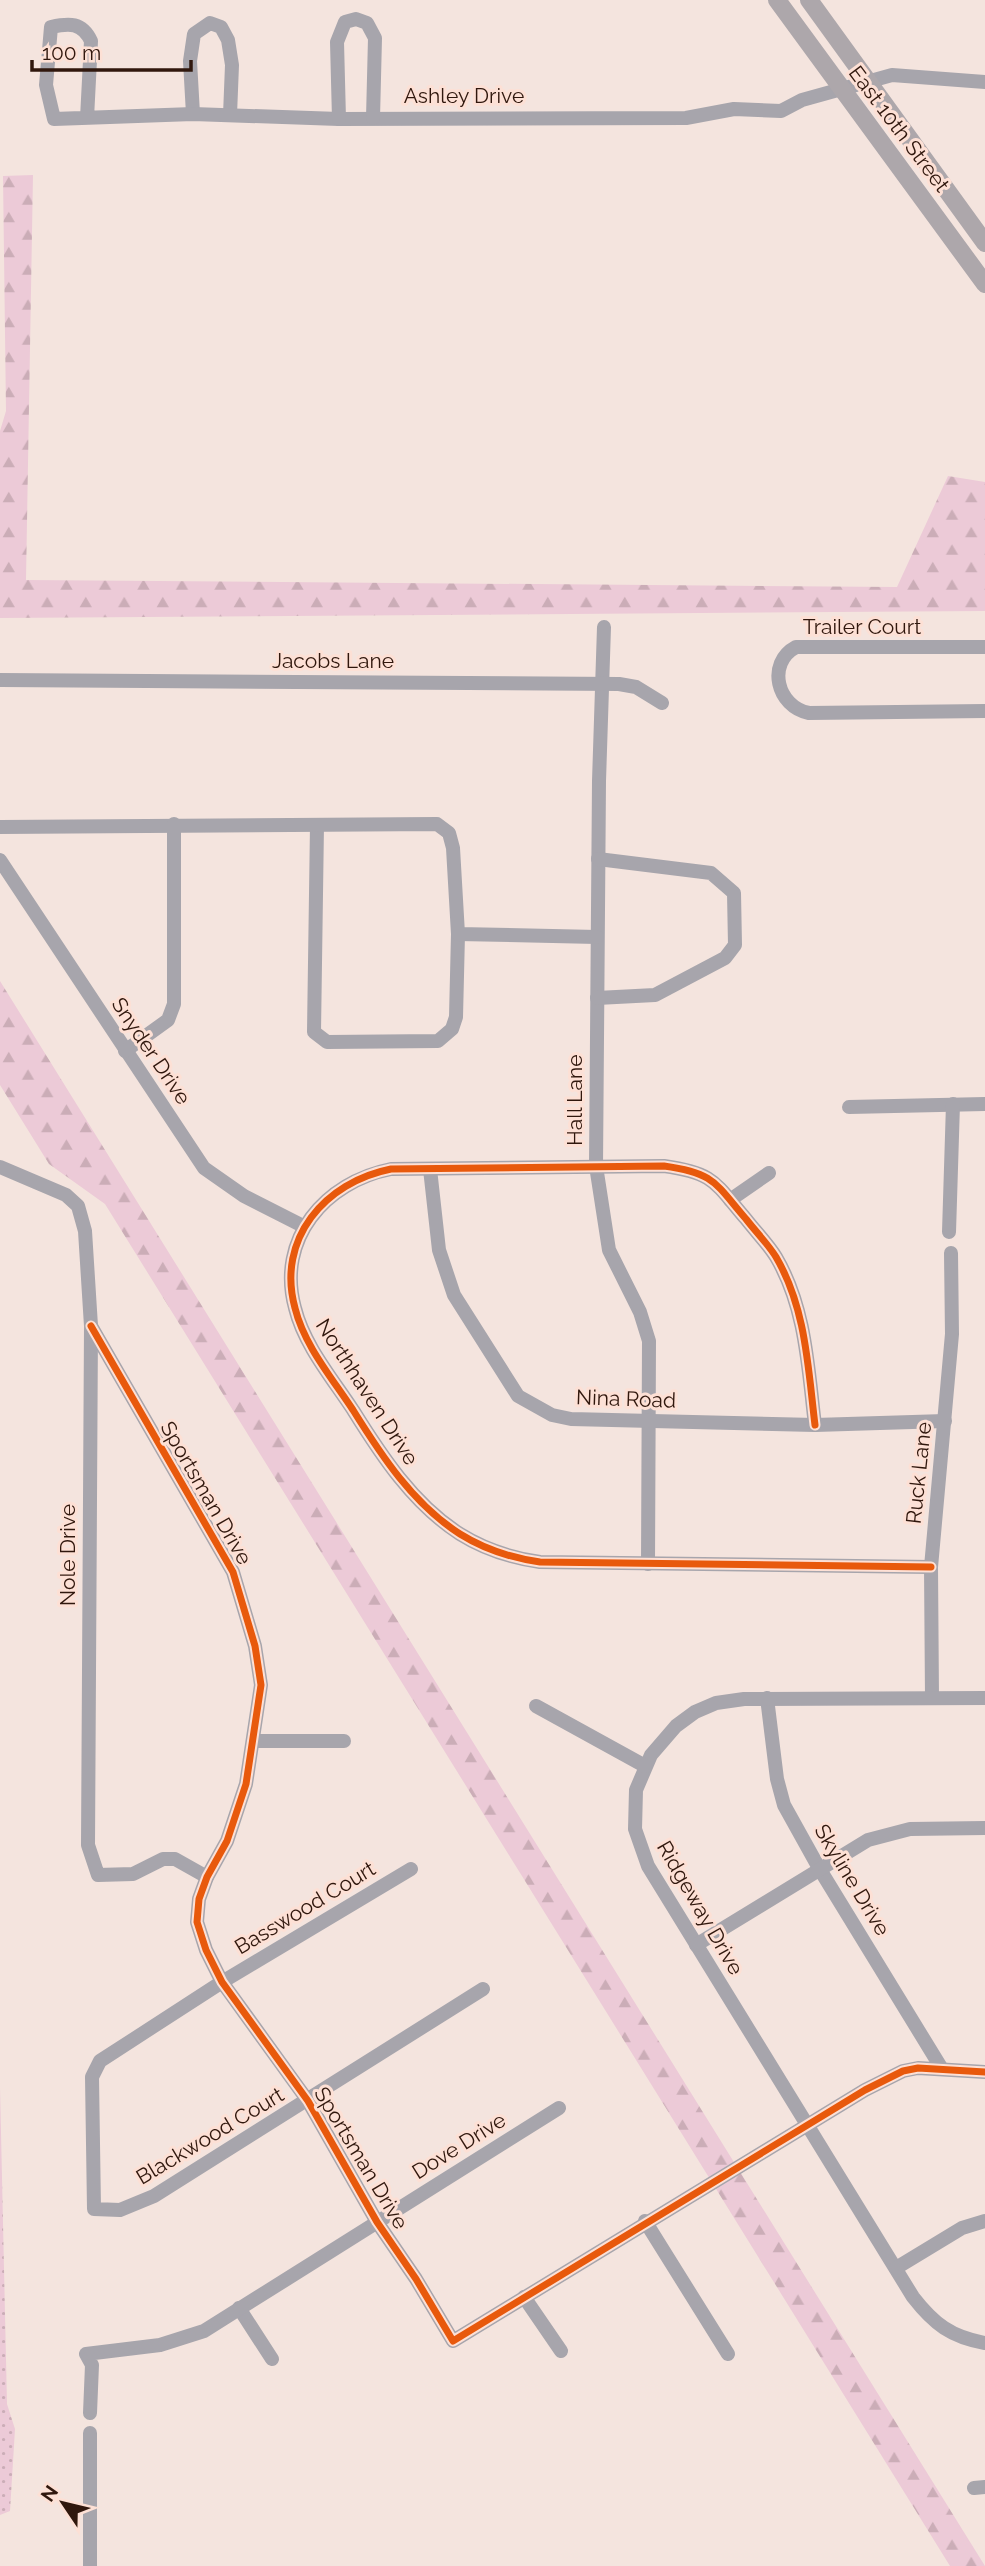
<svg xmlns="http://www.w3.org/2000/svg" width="985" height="2566" viewBox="0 0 985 2566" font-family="Raleway,sans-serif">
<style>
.grass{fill:url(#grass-dots)}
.forest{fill:url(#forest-firs)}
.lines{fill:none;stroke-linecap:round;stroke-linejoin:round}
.minor{stroke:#a7a5ac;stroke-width:14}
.major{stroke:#ada7ab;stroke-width:18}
.cycleway-casing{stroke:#fde0d5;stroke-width:11}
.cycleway{stroke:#e8590c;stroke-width:7}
.labels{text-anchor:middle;stroke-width:6;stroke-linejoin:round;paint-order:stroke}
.street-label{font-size:21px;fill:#30170d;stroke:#fde0d5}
</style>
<defs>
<pattern id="grass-dots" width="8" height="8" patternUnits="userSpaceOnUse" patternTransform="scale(1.75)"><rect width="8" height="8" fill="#eccad7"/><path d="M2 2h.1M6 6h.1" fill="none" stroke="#cbadb7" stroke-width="1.8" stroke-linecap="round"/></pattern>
<pattern id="forest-firs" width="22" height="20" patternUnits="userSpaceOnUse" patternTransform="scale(1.75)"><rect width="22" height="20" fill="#eccad7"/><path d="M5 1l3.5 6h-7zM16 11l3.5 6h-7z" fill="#cbadb7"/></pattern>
</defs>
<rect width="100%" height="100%" fill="#f4e4de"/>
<polygon class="grass" points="0,2087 7,2404 15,2429 10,2511 0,2515"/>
<g class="forest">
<polygon points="33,175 26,580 897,587 948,476 985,482 985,611 0,618 0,431 6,411 3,176"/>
<polygon points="0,981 985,2566 950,2566 105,1204 49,1164 0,1085"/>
</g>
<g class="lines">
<g class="minor">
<polyline points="193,114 190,61 194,34 210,23 221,27 228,40 232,65 230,115"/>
<path d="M87,118L91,41C82,22 69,23 51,27L46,85L54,119L193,114L339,119L686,118L734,109L781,111L802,100L892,75L985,82"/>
<polyline points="339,119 337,42 345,22 356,19 367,23 375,38 373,118"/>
<polyline points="604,627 599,781 596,1166 609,1250 640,1312 649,1341 648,1564"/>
<path d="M985,647H796C766,663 777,707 809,713L985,711"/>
<polyline points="0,680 619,684 636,687 662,703"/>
<polyline points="317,825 314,1032 327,1042 438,1041 452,1029 456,1017 458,934"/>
<polyline points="0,827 437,824 449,833 453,848 458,934 597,937"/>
<polyline points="0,860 204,1168 244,1196 303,1226"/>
<polyline points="597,998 655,995 725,958 735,945 734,893 711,873 598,859"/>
<polyline points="125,1051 168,1020 174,1004 174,824"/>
<polyline points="849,1107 985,1104"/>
<polyline points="0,1167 66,1195 78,1206 85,1231 91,1326 88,1845 98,1875 133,1874 163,1859 175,1859 207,1877"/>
<polyline points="430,1169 439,1250 454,1295 518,1396 552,1415 571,1419 815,1425 945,1421"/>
<polyline points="730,1200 769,1173"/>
<polyline points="949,1232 953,1104"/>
<polyline points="91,1326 233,1572 255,1646 261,1685 246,1784 227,1841 207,1877 199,1899 197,1922 206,1950 222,1982 308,2101 377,2222 416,2279 453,2341 865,2090 903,2071 918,2068 985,2072"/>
<path d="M815,1425C808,1368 806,1308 776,1257C768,1244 756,1232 746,1219C715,1183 715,1173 664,1166L391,1169C325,1182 276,1239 295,1308C304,1345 332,1378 353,1410C381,1455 413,1504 460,1534C484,1549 512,1558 540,1562L931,1567"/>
<polyline points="767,1698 777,1779 784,1805 819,1868 942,2069"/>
<polyline points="932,1698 931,1567 952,1334 951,1253"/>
<path d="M985,1698L744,1699L716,1703L695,1712L676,1726L651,1755L636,1790L635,1829L648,1866L913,2297C934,2324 951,2337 985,2343"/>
<polyline points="536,1706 645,1766"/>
<polyline points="254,1741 344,1741"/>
<polyline points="411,1869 222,1982 100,2061 92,2077 94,2209 120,2210 154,2196 483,1989"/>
<polyline points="696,1945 868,1840 910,1829 985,1828"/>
<polyline points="645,2221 728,2354"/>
<polyline points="896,2268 962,2228 985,2221"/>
<polyline points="524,2297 561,2351"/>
<polyline points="239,2308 272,2359"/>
<polyline points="90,2413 92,2365 86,2354 160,2345 204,2331 559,2108"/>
<polyline points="90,2433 90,2566"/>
<polyline points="974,2488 985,2487"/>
</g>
<g class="major">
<polyline points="777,0 985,284"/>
<polyline points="809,0 985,243"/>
</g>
<defs>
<g id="cycleway">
<polyline points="91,1326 233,1572 255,1646 261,1685 246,1784 227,1841 207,1877 199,1899 197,1922 206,1950 222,1982 308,2101 377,2222 416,2279 453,2341 865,2090 903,2071 918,2068 985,2072"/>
<path d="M815,1425C808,1368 806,1308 776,1257C768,1244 756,1232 746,1219C715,1183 715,1173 664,1166L391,1169C325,1182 276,1239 295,1308C304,1345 332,1378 353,1410C381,1455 413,1504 460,1534C484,1549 512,1558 540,1562L931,1567"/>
</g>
</defs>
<use href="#cycleway" class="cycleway-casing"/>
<use href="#cycleway" class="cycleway"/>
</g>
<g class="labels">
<g class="street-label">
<text x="464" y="103">Ashley Drive</text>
<text transform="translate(899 129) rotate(53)" y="7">East 10th Street</text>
<text x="862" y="634">Trailer Court</text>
<text x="333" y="668">Jacobs Lane</text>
<text transform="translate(151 1051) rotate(56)" y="7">Snyder Drive</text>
<text transform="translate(575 1100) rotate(-90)" y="7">Hall Lane</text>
<text transform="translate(367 1392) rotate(57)" y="7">Northhaven Drive</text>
<text transform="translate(626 1399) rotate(2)" y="7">Nina Road</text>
<text transform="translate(919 1473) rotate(-84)" y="7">Ruck Lane</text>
<text transform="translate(206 1493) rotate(60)" y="7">Sportsman Drive</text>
<text transform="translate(68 1555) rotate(-90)" y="7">Nole Drive</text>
<text transform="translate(852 1880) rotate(59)" y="7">Skyline Drive</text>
<text transform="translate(305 1908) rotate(-31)" y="7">Basswood Court</text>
<text transform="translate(700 1908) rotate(60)" y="7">Ridgeway Drive</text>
<text transform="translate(210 2136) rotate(-31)" y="7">Blackwood Court</text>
<text transform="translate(459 2146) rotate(-32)" y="7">Dove Drive</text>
<text transform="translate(361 2158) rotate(59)" y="7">Sportsman Drive</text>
</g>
</g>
<g transform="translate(63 2503) rotate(305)" stroke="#fde0d5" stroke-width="5" paint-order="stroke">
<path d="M0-5L12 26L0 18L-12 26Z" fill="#30170d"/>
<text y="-10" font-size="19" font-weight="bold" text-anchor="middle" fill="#30170d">N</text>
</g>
<path d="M32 60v10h159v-10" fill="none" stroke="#30170d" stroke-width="3.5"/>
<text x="42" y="60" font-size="21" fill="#30170d" stroke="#fde0d5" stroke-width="5" paint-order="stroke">100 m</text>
</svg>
